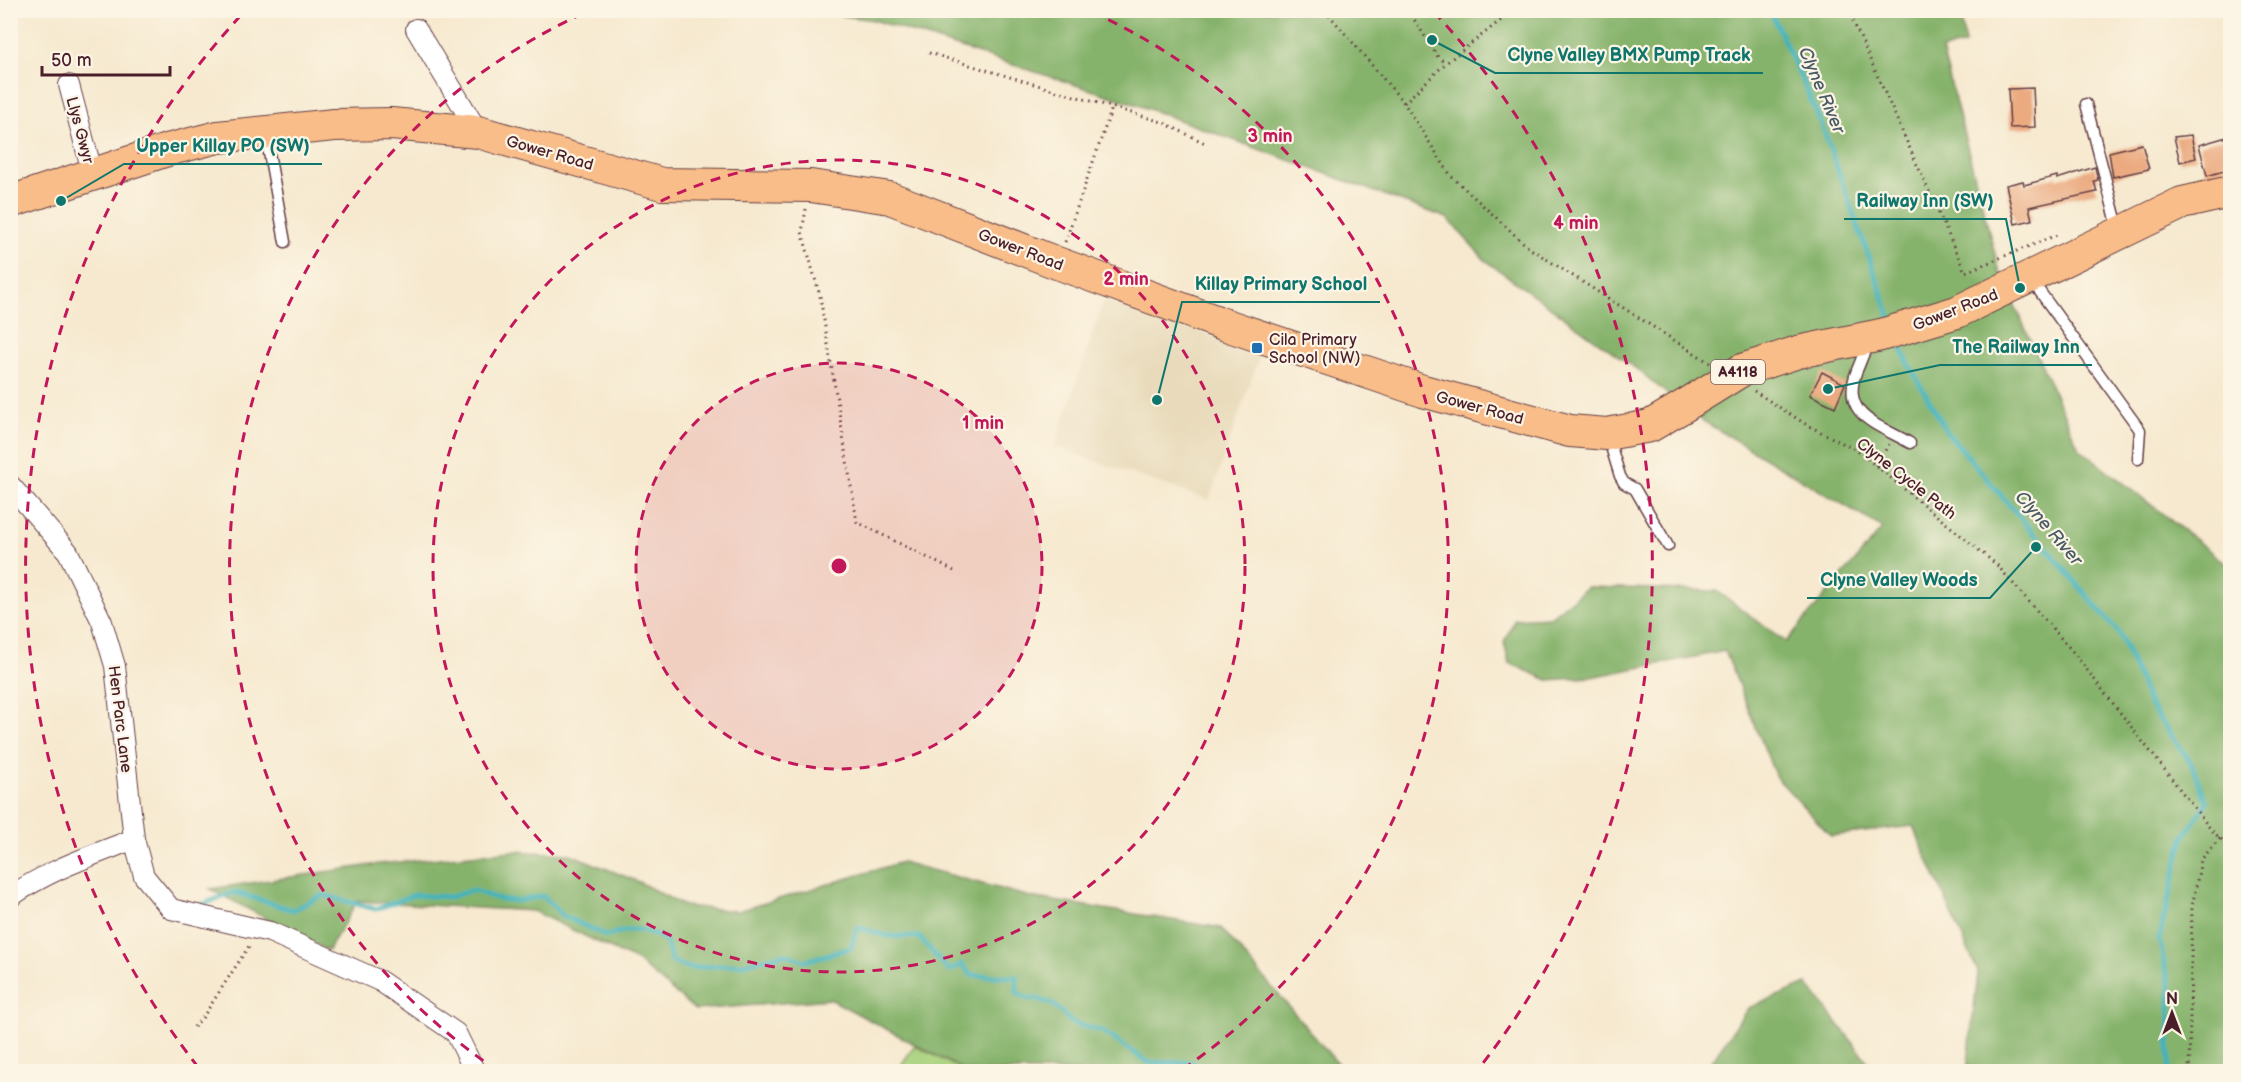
<svg xmlns="http://www.w3.org/2000/svg" width="2241" height="1082" viewBox="0 0 2241 1082" font-family="'Balsamiq Sans',sans-serif">
<style>
.built{fill:#e8daba}
.green{fill:#a8d17c;stroke:#797854;stroke-width:1.5}
.forest{fill:#86b36c;stroke:#68694c;stroke-width:1.5}
.lines{fill:none;stroke-linecap:round;stroke-linejoin:round}
.stream{stroke:#43b3bb;stroke-width:5}
.building{fill:#ebaa80}
.service-casing{stroke:#643d44;stroke-width:13}
.minor-casing{stroke:#643d44;stroke-width:22}
.primary-casing{stroke:#643d44;stroke-width:34}
.path{stroke:#643d44;stroke-width:3;stroke-dasharray:1.5 4.5;stroke-linecap:butt}
.service{stroke:#fff;stroke-width:10}
.minor{stroke:#fff;stroke-width:20}
.primary{stroke:#f8bd89;stroke-width:32}
.primary-bridge-casing{stroke:#643d44;stroke-width:34;stroke-linecap:butt}
.primary-bridge{stroke:#f8bd89;stroke-width:32}
.ring{fill:none;stroke:#c2185b;stroke-width:3;stroke-dasharray:10 8}
.poi-dot{fill:#1f6fb2;stroke:#fcf5e5;stroke-width:2}
.labels{text-anchor:middle;stroke-width:4.5;stroke-linejoin:round;paint-order:stroke}
.shield{fill:#fcf5e5;stroke:#7f5f63;stroke-width:1.5}
.shield-label{font-size:15px;font-weight:bold;fill:#4a1f2b}
.street-label{font-size:16px;fill:#4a1f2b;stroke:#fcf5e5}
.poi-label{font-size:16px;fill:#4a1f2b;stroke:#fcf5e5;text-anchor:start}
.water-label{font-size:18px;font-style:italic;fill:#475a65;stroke:#fcf5e5}
.centre{fill:#c2185b;stroke:#fcf5e5;stroke-width:3}
.ring-label{font-size:18px;text-anchor:middle;font-weight:bold;fill:#c2185b;stroke:#fcf5e5;stroke-width:4.5;stroke-linejoin:round;paint-order:stroke}
.leader{fill:none;stroke:#0f766e;stroke-width:2}
.callout-dot{fill:#0f766e;stroke:#fcf5e5;stroke-width:2}
.callout-label{font-size:18px;text-anchor:middle;font-weight:bold;fill:#0f766e;stroke:#fcf5e5;stroke-width:4.5;stroke-linejoin:round;paint-order:stroke}
</style>
<rect width="100%" height="100%" fill="#fcf5e5"/>
<filter id="ink" filterUnits="userSpaceOnUse"><feTurbulence type="fractalNoise" baseFrequency=".0167" numOctaves="2"/><feDisplacementMap in="SourceGraphic" scale="12" xChannelSelector="R" yChannelSelector="G"/><feConvolveMatrix kernelMatrix="1 2 1 2 8 2 1 2 1" color-interpolation-filters="sRGB"/></filter>
<filter id="wash" filterUnits="userSpaceOnUse"><feTurbulence type="fractalNoise" baseFrequency=".008" numOctaves="4" result="noise"/><feDisplacementMap in="SourceGraphic" scale="24" xChannelSelector="R" yChannelSelector="G"/><feGaussianBlur stdDeviation="1.35" result="paint"/><feColorMatrix in="noise" values="0 0 0 0 0 0 0 0 0 0 0 0 0 0 0 0 0 1.4 0 .05"/><feComposite in="paint" operator="in"/></filter>
<g filter="url(#wash)">
<rect width="100%" height="100%" fill="#f6e9cf"/>
<polygon class="built" points="1104,300 1261,352 1209,500 1054,447"/>
<polygon class="green" points="915,1045 965,1071 897,1071"/>
<g class="forest">
<polygon points="810,11 1960,11 1965,44 1942,50 1999,270 2079,448 2230,567 2230,1071 1967,1071 1978,972 1913,826 1831,836 1776,777 1725,651 1591,677 1548,680 1509,663 1504,642 1515,619 1550,617 1588,587 1717,591 1786,642 1883,528 1691,414 1642,373 1486,261 1447,218 1138,105 874,20"/>
<polygon points="513,851 570,854 639,882 684,906 738,911 902,862 1030,897 1221,928 1344,1071 965,1071 830,999 695,1010 637,961 533,911 357,901 328,951 210,889 379,864"/>
<polygon points="1807,984 1875,1071 1705,1071 1748,1008"/>
</g>
<g class="lines">
<g class="stream">
<polyline points="1770,10 1820,120 1892,322"/>
<polyline points="1897,339 1909,365 1947,432 2119,633 2151,707 2191,763 2207,802 2183,839 2159,939 2170,988 2169,1072"/>
<path d="M194,908L234,892L293,910L323,895L376,909L414,895L451,897L472,890L498,899L517,901L543,896L563,916L607,936C632,927 644,927 666,941L672,962L690,968L743,964L785,954L805,961L851,948L857,927L887,936L919,937L949,971L962,964L971,975L1017,977V993L1029,999H1038L1054,1005L1072,1023L1102,1031L1149,1063L1191,1062L1208,1072"/>
</g>
</g>
<g id="blocks">
<g class="building">
<polygon points="2033,88 2035,127 2010,128 2008,89"/>
<polygon points="2191,135 2196,158 2180,162 2174,137"/>
<polygon points="2230,136 2230,169 2207,176 2199,145"/>
<polygon points="2142,144 2149,169 2113,177 2109,152"/>
<polygon points="2095,167 2098,180 2094,181 2097,192 2029,207 2032,220 2015,224 2006,185 2023,181 2024,185 2057,176 2057,179"/>
<polygon points="1822,372 1845,384 1835,407 1810,395"/>
</g>
</g>
</g>
<g filter="url(#ink)">
<use href="#blocks" fill-opacity="0" stroke="#643d44" stroke-width="1.5"/>
<g class="lines">
<defs>
<g id="service">
<polyline points="2086,104 2119,231"/>
<polyline points="266,136 285,242"/>
<polyline points="2030,278 2140,430 2138,459"/>
<path d="M1869,345C1863,352 1861,362 1857,370C1839,416 1878,424 1910,443"/>
<polyline points="1608,437 1620,476 1624,483 1635,489 1668,546"/>
</g>
<g id="minor">
<polyline points="416,29 478,132"/>
<polyline points="69,85 93,175"/>
<polyline points="10,485 68,552 102,622 115,666 134,839 144,876 171,909 270,932 380,981 456,1033 475,1072"/>
<path d="M10,897C48,870 91,856 134,839"/>
</g>
<g id="primary">
<polyline points="10,202 167,150 218,137 334,125 391,124 478,132 662,184 811,186 890,198 1057,263 1226,325 1423,391 1570,431 1607,434 1650,426 1684,406"/>
<polyline points="1798,352 1881,335 1957,312 2182,203 2230,192"/>
</g>
</defs>
<use href="#service" class="service-casing"/>
<use href="#minor" class="minor-casing"/>
<use href="#primary" class="primary-casing"/>
<g class="path">
<polyline points="1325,10 1404,103 1451,176 1529,248 1710,363"/>
<polyline points="1408,10 1438,57 1446,63"/>
<polyline points="1848,10 1965,272 2057,235"/>
<polyline points="929,53 1162,122 1207,144"/>
<polyline points="1404,103 1446,63 1514,10"/>
<polyline points="806,209 802,232 820,296 857,522 956,572"/>
<polyline points="1065,242 1112,108"/>
<polyline points="1754,391 1807,425 1858,451 1997,565 2073,652 2213,832 2230,847"/>
<polyline points="1876,466 1889,444"/>
<polyline points="194,1027 203,1017 249,946"/>
<polyline points="2189,1072 2192,907 2201,860 2220,838"/>
</g>
<use href="#service" class="service"/>
<use href="#minor" class="minor"/>
<use href="#primary" class="primary"/>
<defs>
<polyline id="primary-bridge" points="1684,406 1742,370 1798,352"/>
</defs>
<use href="#primary-bridge" class="primary-bridge-casing"/>
<use href="#primary-bridge" class="primary-bridge"/>
</g>
</g>
<circle cx="839" cy="566" r="203" fill="#c2185b" fill-opacity=".12"/>
<g class="ring">
<circle cx="839" cy="566" r="203"/>
<circle cx="839" cy="566" r="406"/>
<path d="M498 1071A609 609 0 0 1 586 12M1092 12A609 609 0 0 1 1180 1071"/>
<path d="M198 1067A813 813 0 0 1 244 12M1434 12A813 813 0 0 1 1480 1067"/>
</g>
<rect class="poi-dot" x="1251" y="342" width="12" height="12" rx="3"/>
<g class="labels">
<rect class="shield" x="1711" y="360" width="54" height="24" rx="4.5"/>
<g class="shield-label">
<text x="1738" y="377">A4118</text>
</g>
<g class="street-label">
<text transform="translate(81 130) rotate(75)" y="6">Llys Gwyr</text>
<text transform="translate(550 152) rotate(16)" y="6">Gower Road</text>
<text transform="translate(1021 249) rotate(21)" y="6">Gower Road</text>
<text transform="translate(1955 309) rotate(-21)" y="6">Gower Road</text>
<text transform="translate(1480 407) rotate(15)" y="6">Gower Road</text>
<text transform="translate(1907 478) rotate(38)" y="6">Clyne Cycle Path</text>
<text transform="translate(121 719) rotate(83)" y="6">Hen Parc Lane</text>
</g>
<g class="poi-label">
<text x="1269" y="345">Cila Primary<tspan x="1269" dy="18">School (NW)</tspan></text>
</g>
<g class="water-label">
<text transform="translate(1822 90) rotate(67)" y="6">Clyne River</text>
<text transform="translate(2049 528) rotate(49)" y="6">Clyne River</text>
</g>
</g>
<circle cx="839" cy="566" r="9" class="centre"/>
<g class="ring-label">
<text x="1270" y="142">3 min</text>
<text x="1576" y="229">4 min</text>
<text x="1126" y="285">2 min</text>
<text x="983" y="429">1 min</text>
</g>
<path class="leader" d="M1432 40L1495 73H1763M61 201L124 164H322M2020 288L2006 219H1844M1157 400L1182 302H1380M1828 389L1940 365H2092M2036 547L1990 598H1807"/>
<g class="callout-dot">
<circle cx="1432" cy="40" r="6"/>
<circle cx="61" cy="201" r="6"/>
<circle cx="2020" cy="288" r="6"/>
<circle cx="1157" cy="400" r="6"/>
<circle cx="1828" cy="389" r="6"/>
<circle cx="2036" cy="547" r="6"/>
</g>
<g class="callout-label">
<text x="1629" y="61">Clyne Valley BMX Pump Track</text>
<text x="223" y="152">Upper Killay PO (SW)</text>
<text x="1925" y="207">Railway Inn (SW)</text>
<text x="1281" y="290">Killay Primary School</text>
<text x="2016" y="353">The Railway Inn</text>
<text x="1899" y="586">Clyne Valley Woods</text>
</g>
<rect width="2241" height="1082" fill="none" stroke="#fcf5e5" stroke-width="36"/>
<g transform="translate(2172 1013)" stroke="#fcf5e5" stroke-width="4.5" paint-order="stroke">
<path d="M0-4.5L10 22L0 15L-10 22Z" fill="#4a1f2b"/>
<text y="-9" font-size="16" font-weight="bold" text-anchor="middle" fill="#4a1f2b">N</text>
</g>
<path d="M42 66v9h128v-9" fill="none" stroke="#4a1f2b" stroke-width="3"/>
<text x="51" y="66" font-size="18" fill="#4a1f2b" stroke="#fcf5e5" stroke-width="4.5" paint-order="stroke">50 m</text>
</svg>
